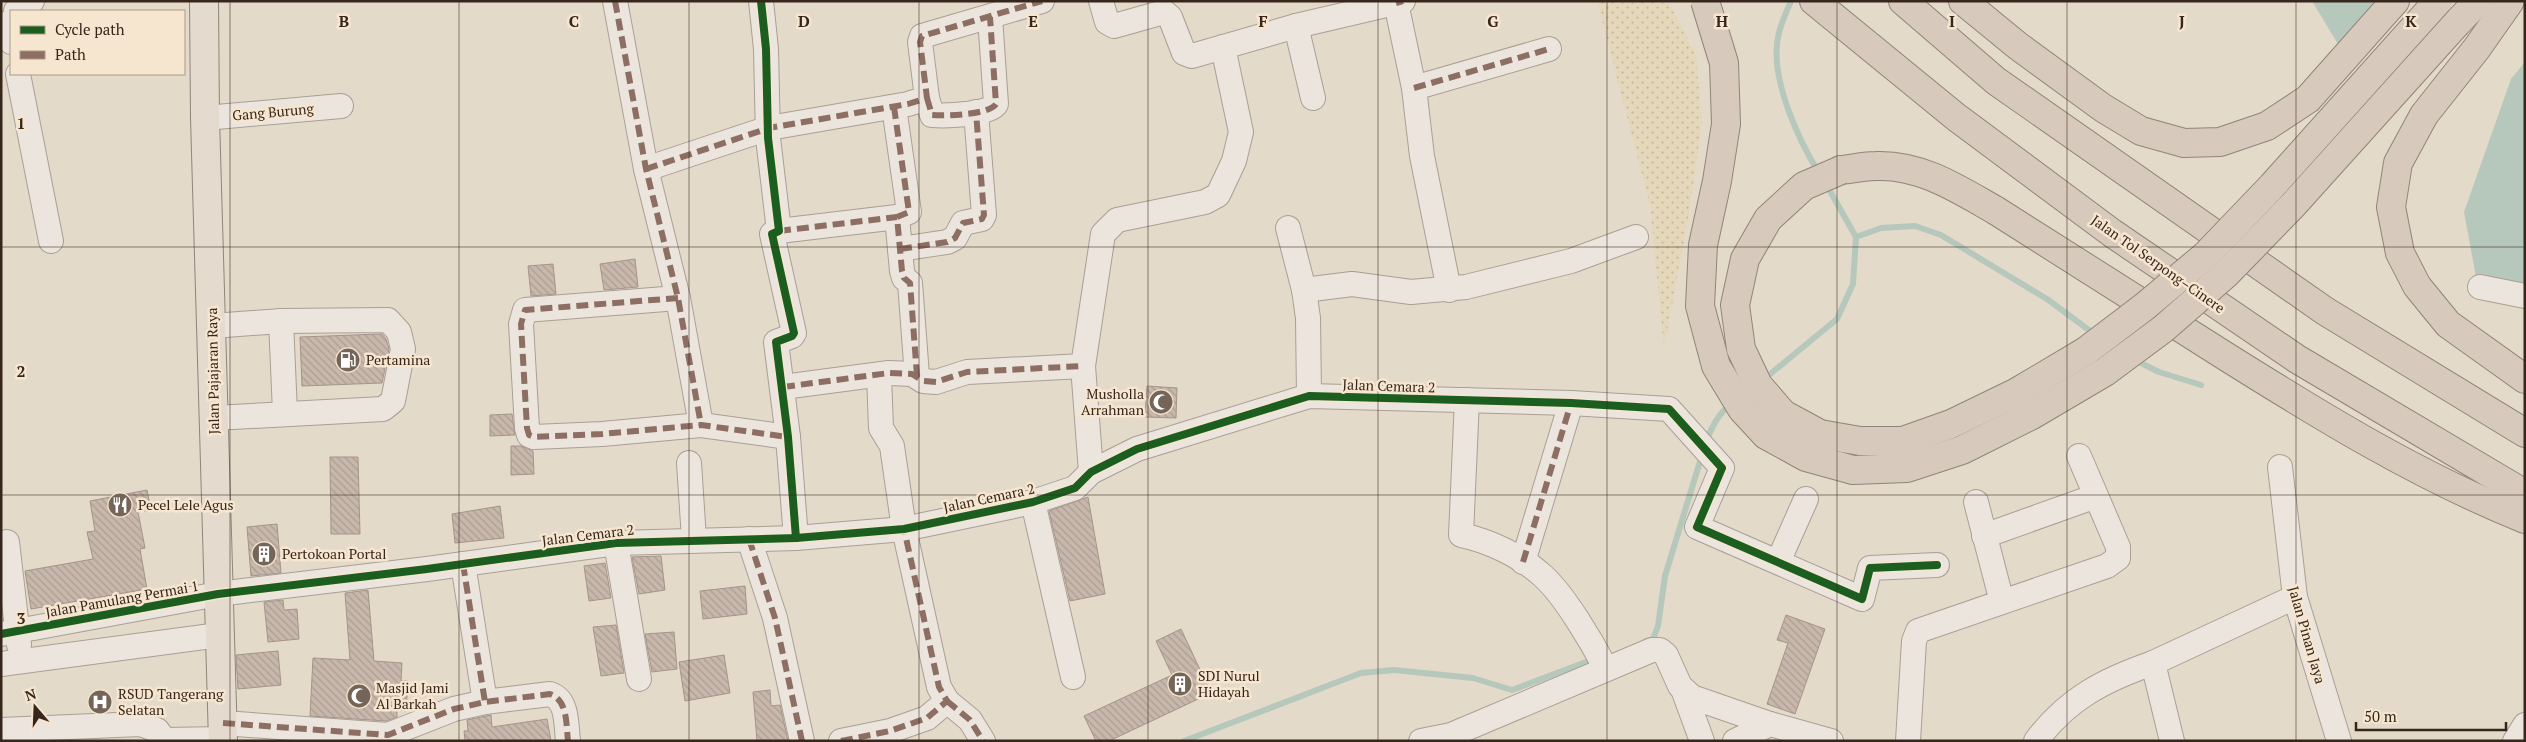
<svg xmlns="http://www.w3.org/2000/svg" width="2526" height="742" viewBox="0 0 2526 742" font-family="'PT Serif',serif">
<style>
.farmland{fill:url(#farmland-dots)}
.water{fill:#b6c8bb}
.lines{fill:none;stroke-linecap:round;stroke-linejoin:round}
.stream{stroke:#b6c8bb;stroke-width:6}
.building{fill:url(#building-back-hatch);stroke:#a4958a}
.minor-casing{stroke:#a99f94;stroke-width:26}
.major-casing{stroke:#8e857b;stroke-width:30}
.highway-casing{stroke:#8e857b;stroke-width:30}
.minor{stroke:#ece5dd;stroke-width:24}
.major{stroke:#e4dbce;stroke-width:28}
.highway{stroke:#d7c9bb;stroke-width:28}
.highway-bridge-casing{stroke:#8e857b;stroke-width:30;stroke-linecap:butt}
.highway-bridge{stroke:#d7c9bb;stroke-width:28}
.quiet{stroke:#8d6e63;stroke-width:6;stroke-dasharray:12 6;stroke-linecap:butt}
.cycleway-casing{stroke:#f6e6cf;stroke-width:11}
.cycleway{stroke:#1b5e20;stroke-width:8}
.grid{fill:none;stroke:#37261c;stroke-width:1;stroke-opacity:0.55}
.labels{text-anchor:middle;stroke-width:5;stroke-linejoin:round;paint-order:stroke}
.street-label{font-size:14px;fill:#37261c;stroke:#f6e6cf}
.poi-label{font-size:14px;fill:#37261c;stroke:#f6e6cf;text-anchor:start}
.grid-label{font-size:16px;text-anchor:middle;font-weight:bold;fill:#37261c;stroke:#f6e6cf;stroke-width:5;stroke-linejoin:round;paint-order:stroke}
</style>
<defs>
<pattern id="farmland-dots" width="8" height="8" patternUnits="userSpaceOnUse" patternTransform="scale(1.25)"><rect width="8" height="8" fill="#e5d7ba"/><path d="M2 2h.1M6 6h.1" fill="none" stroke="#c5b89f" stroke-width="1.8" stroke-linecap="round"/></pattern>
<pattern id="building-back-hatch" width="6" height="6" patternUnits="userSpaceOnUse" patternTransform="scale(1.25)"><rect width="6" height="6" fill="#c8b7ab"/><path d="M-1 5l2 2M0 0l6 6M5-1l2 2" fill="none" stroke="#ac9d93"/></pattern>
</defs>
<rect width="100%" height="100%" fill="#e4daca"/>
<polygon class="farmland" points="1597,1 1668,1 1696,55 1702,122 1688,219 1664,348 1650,205"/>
<g class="water">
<polygon points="2312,1 2378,1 2338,44"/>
<polygon points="2525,62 2525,283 2476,277 2464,212 2511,79"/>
</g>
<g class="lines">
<g class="stream">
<path d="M1791,1C1785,15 1778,30 1777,45C1773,84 1799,141 1819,173"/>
<polyline points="1856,237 1881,228 1915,226 1941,235 2047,299 2097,336"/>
<polyline points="2135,360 2159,372 2201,385"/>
<polyline points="1763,380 1837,319 1853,284 1856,237 1826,184"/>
<path d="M1706,443C1710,429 1719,413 1731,404"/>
<polyline points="1646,641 1653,639 1658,626 1665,576 1702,455"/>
<polyline points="1184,741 1361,673 1394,670 1473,678 1512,690 1594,659"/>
</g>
</g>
<g class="building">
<polygon points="635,259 638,287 604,290 600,264"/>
<polygon points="553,264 556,294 531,296 528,266"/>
<polygon points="382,334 386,339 389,349 382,383 302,386 300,337"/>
<polygon points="1147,386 1177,388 1176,418 1145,417"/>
<polygon points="512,414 515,435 490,436 490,415"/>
<polygon points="511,446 521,446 533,451 534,474 511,475"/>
<polygon points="330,457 358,457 360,534 331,534"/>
<polygon points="147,490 151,510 138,512 145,548 140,549 147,589 31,609 25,571 93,559 87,532 95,531 90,501"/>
<polygon points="1088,497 1105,594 1070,601 1049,511"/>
<polygon points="500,506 504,538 455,543 452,514"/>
<polygon points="277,524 281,573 251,576 247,527"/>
<polygon points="661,556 665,590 639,594 632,557"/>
<polygon points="605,563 611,598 589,601 584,566"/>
<polygon points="745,586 747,614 703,619 700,591"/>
<polygon points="368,590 374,661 402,663 401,681 408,681 406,711 397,710 397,717 386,721 310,716 313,658 350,660 345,593"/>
<polygon points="283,600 284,610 297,609 299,639 268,642 264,602"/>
<polygon points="1786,615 1825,629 1795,714 1767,704 1788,643 1777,640"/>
<polygon points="616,625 624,673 601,676 593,627"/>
<polygon points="1181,629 1211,693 1109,741 1096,741 1084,716 1172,675 1156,641"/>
<polygon points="674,632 677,669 652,672 645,634"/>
<polygon points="278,651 281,685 238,689 236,655"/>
<polygon points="724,655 730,693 685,701 679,662"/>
<polygon points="770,690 771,706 780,705 788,741 757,741 753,692"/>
<polygon points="491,715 492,727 547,719 551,741 465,741 464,731 468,731 467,720"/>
</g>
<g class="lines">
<defs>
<g id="minor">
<polyline points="615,1 646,169 678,298 701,425"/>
<polyline points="761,1 766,49 768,138 779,231 772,234 794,333 792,336 776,342 788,437 796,538"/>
<polyline points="1101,1 1107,22 1114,26 1164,12 1170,17 1184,53 1192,56 1296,26 1403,1"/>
<polyline points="1396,3 1414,88 1422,156 1449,290"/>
<polyline points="16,11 32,1"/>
<polyline points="11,21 9,30 11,42"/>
<polyline points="1296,26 1313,98"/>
<polyline points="18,74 51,241"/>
<polyline points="1414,88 1549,49"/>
<path d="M927,98L932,115C945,116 989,115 996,104L990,17"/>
<polyline points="894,107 909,212 897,217 902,271 904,278 910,283 917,376"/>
<polyline points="205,118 341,106"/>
<polyline points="646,169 769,128 908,104 927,98 920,42 922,36 1042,1"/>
<polyline points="1288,228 1304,290 1308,318 1309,396"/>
<polyline points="779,231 897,217"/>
<polyline points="900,249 947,242 955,238 963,223 982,219 984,215 976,112"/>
<polyline points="2480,287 2525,296"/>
<polyline points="1304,290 1352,284 1411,292 1466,287 1571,261 1636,237"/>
<polyline points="678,298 525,310 521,324 527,428 529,435 534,437 602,434 701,425 788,437"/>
<polyline points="281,321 285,413"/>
<polyline points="212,326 281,321 388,320 399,332 403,349 393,401 383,409 214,418"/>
<polyline points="783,387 889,373 912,374 923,381 936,382 967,372 1083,366"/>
<path d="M1467,400L1461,535C1490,541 1521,556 1543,576C1565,596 1592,642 1606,669"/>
<polyline points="689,463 694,539"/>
<polyline points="2280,467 2295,597 2339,741"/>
<polyline points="1091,472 1083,366 1103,234 1117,220 1205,202 1218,195 1234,161 1241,132 1223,47"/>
<polyline points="1033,502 1073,677"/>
<polyline points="1976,502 2002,602"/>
<polyline points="1984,536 2096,496"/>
<polyline points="749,539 775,618 802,741"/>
<polyline points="7,542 19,645"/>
<polyline points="616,543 639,679"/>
<polyline points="1523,562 1571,403"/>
<polyline points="1778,562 1806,499"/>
<polyline points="463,564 485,702"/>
<polyline points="1,634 218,594 427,569 616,543 796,538 904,529 1033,502 1075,488 1091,472 1137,449 1309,396 1571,403 1669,409 1722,468 1697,527 1862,599 1870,568 1937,565"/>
<polyline points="1,664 219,635"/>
<polyline points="1684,692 1702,741"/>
<polyline points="947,701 970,720 983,741"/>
<path d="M223,723L388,735L454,709L485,702L550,694C568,700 566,724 568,741"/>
<polyline points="1,730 140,724 157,730 165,741"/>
<polyline points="165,740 223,739"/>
<polyline points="841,741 890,731 927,718 947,701 939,687 904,529 892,446 881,428 879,375"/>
<polyline points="1421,741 1451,735 1652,650 1660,650 1666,655 1680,686 1692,697 1770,724 1831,741"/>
<polyline points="1735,741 1770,724"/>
<polyline points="1908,741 1914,641 1918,631 2107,566 2118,558 2118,547 2079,456"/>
<path d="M2036,741C2067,699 2104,680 2153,663"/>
<polyline points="2172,741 2153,663 2295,597"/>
<polyline points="2515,741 2525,725"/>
</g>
<polyline id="major" points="204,1 205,118 223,741"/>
<g id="highway">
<polyline points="1814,1 1956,117 2112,233 2297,359 2525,494"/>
<polyline points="1903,1 1996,81 2325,311 2525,433"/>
<polyline points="1963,1 2018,46 2103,108 2141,131 2184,143 2220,142 2267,126 2308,99 2395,1"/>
<polyline points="2510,1 2477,48 2424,115 2398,163 2391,207 2400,253 2417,286 2448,324 2525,379"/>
<polyline points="2457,23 2478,1"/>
<path d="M1841,170C1852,169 1864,166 1876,166C1920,164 1958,189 1995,210C2070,258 2146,306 2222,354C2319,415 2418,476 2525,519"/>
</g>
</defs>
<use href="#minor" class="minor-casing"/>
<use href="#major" class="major-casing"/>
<use href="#highway" class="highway-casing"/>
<use href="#minor" class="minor"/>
<use href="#major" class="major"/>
<use href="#highway" class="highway"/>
<defs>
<g id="highway-bridge">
<polyline points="1705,1 1724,63 1726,124 1717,181 1703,245 1700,306 1716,366 1742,409 1766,435 1806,457 1853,470 1907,468 1962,450 2032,415 2105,372 2163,329 2226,274 2294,204 2457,23"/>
<polyline points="1841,170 1804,186 1768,219 1745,259 1735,305 1741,349 1758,385 1783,414 1820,434 1860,441 1903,441 1951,424 2017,392 2086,351 2144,307 2206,255 2272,186 2438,1"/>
</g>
</defs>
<use href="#highway-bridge" class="highway-bridge-casing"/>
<use href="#highway-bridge" class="highway-bridge"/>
<g class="quiet">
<polyline points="615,1 646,169 678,298 701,425"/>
<polyline points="1396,3 1403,1"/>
<polyline points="1414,88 1549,49"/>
<path d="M927,98L932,115C945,116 989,115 996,104L990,17"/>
<polyline points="894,107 909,212 897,217 902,271 904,278 910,283 917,376"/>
<polyline points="646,169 769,128 908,104 927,98 920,42 922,36 1042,1"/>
<polyline points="779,231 897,217"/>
<polyline points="900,249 947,242 955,238 963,223 982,219 984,215 976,112"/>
<polyline points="678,298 525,310 521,324 527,428 529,435 534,437 602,434 701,425 788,437"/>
<polyline points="783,387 889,373 912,374 923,381 936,382 967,372 1083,366"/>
<polyline points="749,539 775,618 802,741"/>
<polyline points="1523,562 1571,403"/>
<polyline points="463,564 485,702"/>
<polyline points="947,701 970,720 983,741"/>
<path d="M223,723L388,735L454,709L485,702L550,694C568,700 566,724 568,741"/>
<polyline points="841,741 890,731 927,718 947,701 939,687 904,529"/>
</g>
<defs>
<g id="cycleway">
<polyline points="761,1 766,49 768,138 779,231 772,234 794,333 792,336 776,342 788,437 796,538"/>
<polyline points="1,634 218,594 427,569 616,543 796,538 904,529 1033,502 1075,488 1091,472 1137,449 1309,396 1571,403 1669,409 1722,468 1697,527 1862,599 1870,568 1937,565"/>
</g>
</defs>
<use href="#cycleway" class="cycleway-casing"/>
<use href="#cycleway" class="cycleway"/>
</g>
<path class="grid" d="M230,1V741M459,1V741M689,1V741M919,1V741M1148,1V741M1378,1V741M1607,1V741M1837,1V741M2067,1V741M2296,1V741M1,247H2525M1,495H2525"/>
<defs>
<symbol id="fuel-disc" viewBox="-11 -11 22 22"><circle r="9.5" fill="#746559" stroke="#f6e6cf"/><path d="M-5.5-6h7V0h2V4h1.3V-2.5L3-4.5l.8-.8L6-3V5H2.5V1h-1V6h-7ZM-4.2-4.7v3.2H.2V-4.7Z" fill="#fff"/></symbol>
<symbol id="mosque-disc" viewBox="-11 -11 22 22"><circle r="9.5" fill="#746559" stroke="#f6e6cf"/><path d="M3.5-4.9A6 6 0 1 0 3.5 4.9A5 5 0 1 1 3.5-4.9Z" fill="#fff"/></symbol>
<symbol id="restaurant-disc" viewBox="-11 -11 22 22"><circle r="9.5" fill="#746559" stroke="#f6e6cf"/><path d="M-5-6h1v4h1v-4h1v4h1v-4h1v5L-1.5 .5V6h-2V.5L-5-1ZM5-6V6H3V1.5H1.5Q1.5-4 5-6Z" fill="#fff"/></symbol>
<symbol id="building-disc" viewBox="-11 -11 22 22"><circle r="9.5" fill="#746559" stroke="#f6e6cf"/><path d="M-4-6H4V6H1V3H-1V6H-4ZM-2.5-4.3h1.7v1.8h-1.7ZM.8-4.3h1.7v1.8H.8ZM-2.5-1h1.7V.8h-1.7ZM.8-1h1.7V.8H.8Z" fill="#fff"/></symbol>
<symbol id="hospital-disc" viewBox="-11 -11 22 22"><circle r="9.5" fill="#746559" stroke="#f6e6cf"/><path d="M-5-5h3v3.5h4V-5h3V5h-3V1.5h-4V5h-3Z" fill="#fff"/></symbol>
</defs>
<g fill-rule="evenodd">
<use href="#fuel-disc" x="334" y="346" width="28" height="28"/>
<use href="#mosque-disc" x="1147" y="388" width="28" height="28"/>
<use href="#restaurant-disc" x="106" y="491" width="28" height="28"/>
<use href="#building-disc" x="250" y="540" width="28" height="28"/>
<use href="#building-disc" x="1166" y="670" width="28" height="28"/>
<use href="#mosque-disc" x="345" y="682" width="28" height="28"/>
<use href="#hospital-disc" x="86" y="688" width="28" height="28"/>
</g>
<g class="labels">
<g class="street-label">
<text transform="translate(273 112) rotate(-5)" y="5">Gang Burung</text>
<text transform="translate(2158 264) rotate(35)" y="5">Jalan Tol Serpong–Cinere</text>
<text transform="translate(213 371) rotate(-91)" y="5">Jalan Pajajaran Raya</text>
<text transform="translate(1389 386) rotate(2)" y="5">Jalan Cemara 2</text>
<text transform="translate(989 498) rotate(-12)" y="5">Jalan Cemara 2</text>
<text transform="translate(588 535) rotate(-7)" y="5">Jalan Cemara 2</text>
<text transform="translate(122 599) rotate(-10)" y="5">Jalan Pamulang Permai 1</text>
<text transform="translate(2307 635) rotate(74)" y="5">Jalan Pinan Jaya</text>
</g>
<g class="poi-label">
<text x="366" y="365">Pertamina</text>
<text x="1144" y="399" text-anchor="end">Musholla<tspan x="1144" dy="16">Arrahman</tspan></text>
<text x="138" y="510">Pecel Lele Agus</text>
<text x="282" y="559">Pertokoan Portal</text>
<text x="1198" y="681">SDI Nurul<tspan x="1198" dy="16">Hidayah</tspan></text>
<text x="376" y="693">Masjid Jami<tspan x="376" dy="16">Al Barkah</tspan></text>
<text x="118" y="699">RSUD Tangerang<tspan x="118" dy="16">Selatan</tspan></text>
</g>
</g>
<g class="grid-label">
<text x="344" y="27">B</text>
<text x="574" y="27">C</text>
<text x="804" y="27">D</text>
<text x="1033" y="27">E</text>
<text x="1263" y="27">F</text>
<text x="1493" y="27">G</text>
<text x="1722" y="27">H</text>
<text x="1952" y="27">I</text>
<text x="2182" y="27">J</text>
<text x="2411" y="27">K</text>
<text x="21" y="129">1</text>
<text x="21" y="377">2</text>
<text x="21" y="624">3</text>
</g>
<rect width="2526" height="742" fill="none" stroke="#37261c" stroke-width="5"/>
<rect x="10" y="10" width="175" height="65" fill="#f6e6cf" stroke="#aa9987"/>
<rect x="20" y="26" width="25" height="8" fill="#1b5e20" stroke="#aa9987"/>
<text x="55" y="35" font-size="15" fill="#37261c">Cycle path</text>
<rect x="20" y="51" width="25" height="8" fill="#8d6e63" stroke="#aa9987"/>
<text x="55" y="60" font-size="15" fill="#37261c">Path</text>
<g transform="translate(35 707) rotate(341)" stroke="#f6e6cf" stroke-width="4" paint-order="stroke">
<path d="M0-4L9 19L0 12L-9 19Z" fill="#37261c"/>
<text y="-8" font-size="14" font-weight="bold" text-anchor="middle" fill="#37261c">N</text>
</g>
<path d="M2356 722v8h150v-8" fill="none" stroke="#37261c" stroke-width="2.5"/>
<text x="2364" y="722" font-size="15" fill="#37261c" stroke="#f6e6cf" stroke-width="4" paint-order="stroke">50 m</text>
</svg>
